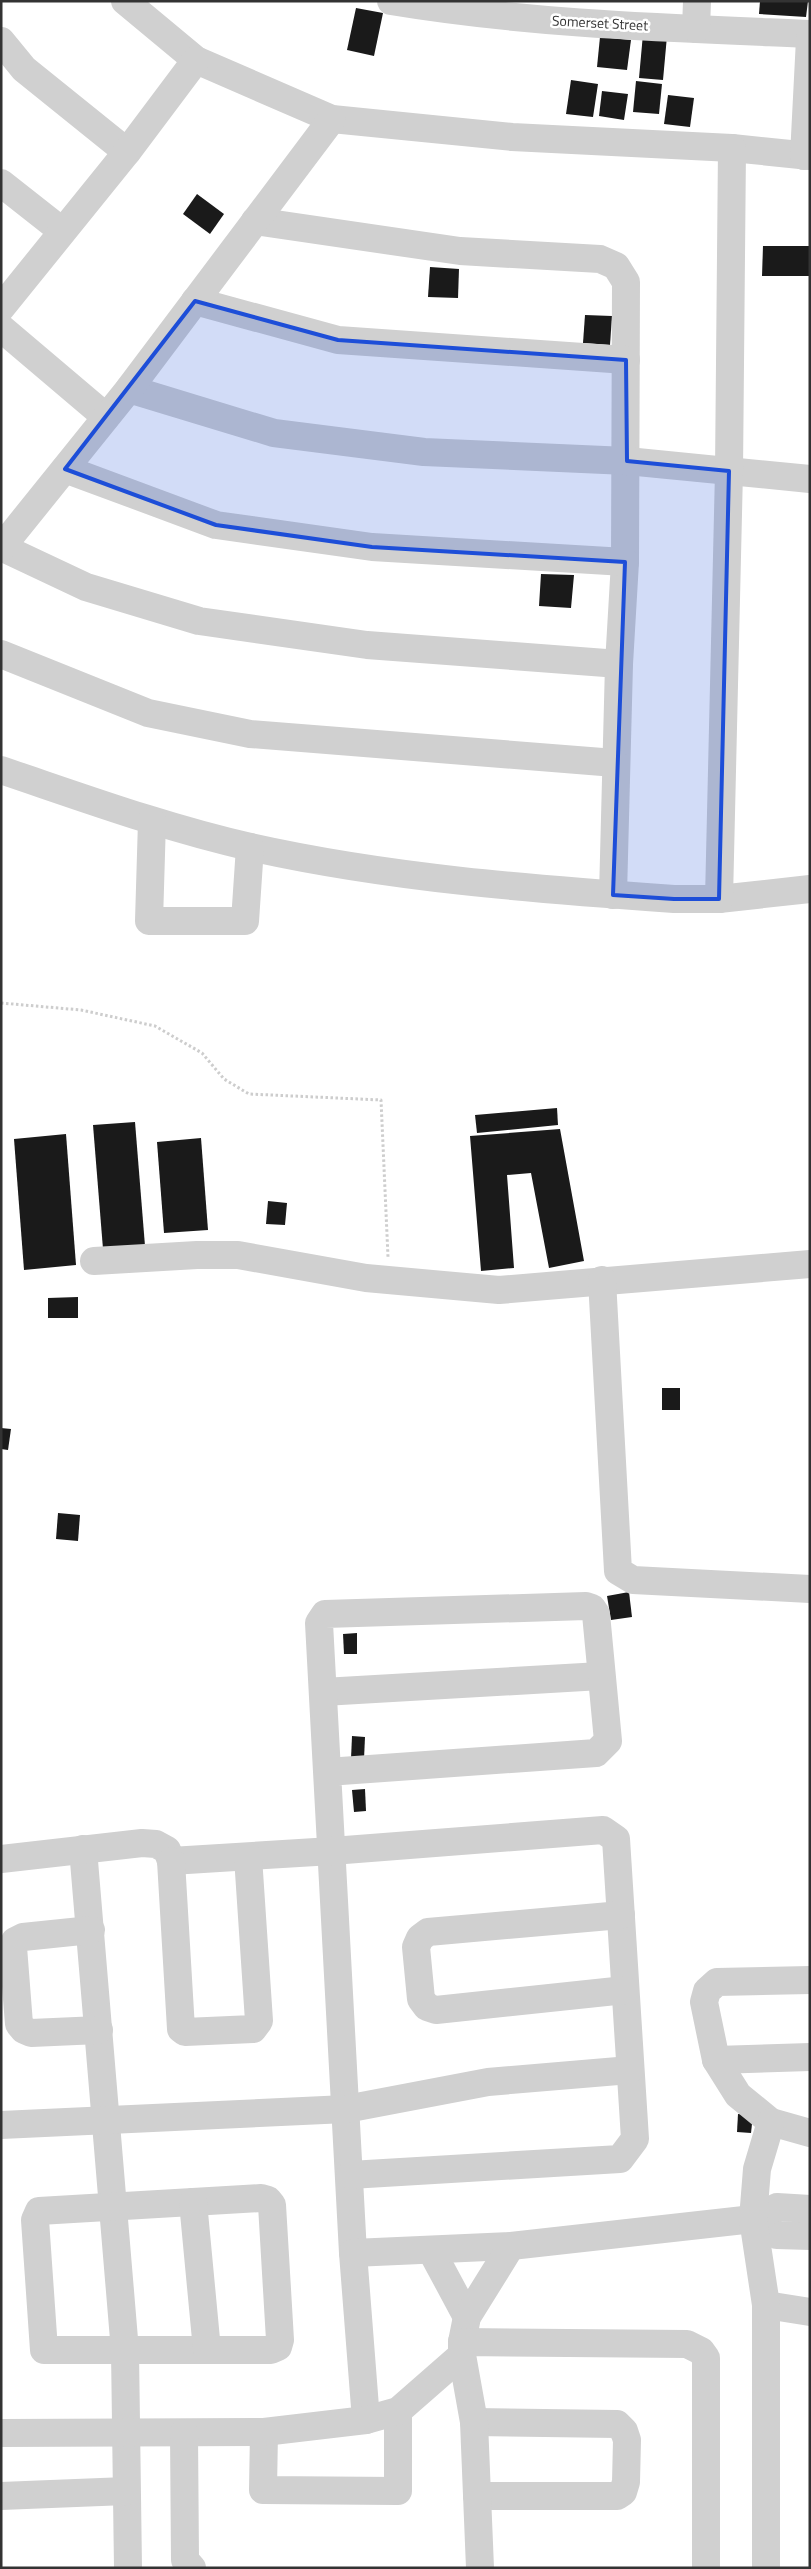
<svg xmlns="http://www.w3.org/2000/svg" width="811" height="2569" viewBox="0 0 811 2569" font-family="'Titillium Web',sans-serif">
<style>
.building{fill:#1a1a1a}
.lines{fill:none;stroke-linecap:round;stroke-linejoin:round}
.path{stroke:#cdcdcd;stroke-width:3;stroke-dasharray:2.5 2.5;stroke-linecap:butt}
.minor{stroke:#d0d0d0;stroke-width:28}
.marked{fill:#1d4ed8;fill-opacity:0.2;stroke:#1d4ed8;stroke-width:4;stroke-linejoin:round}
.labels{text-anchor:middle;stroke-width:5;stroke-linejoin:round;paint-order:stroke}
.street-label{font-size:14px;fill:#333;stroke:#fff}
</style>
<rect width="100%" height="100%" fill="#fff"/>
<g class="building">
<polygon points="760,1 808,1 806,17 759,14"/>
<polygon points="356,8 383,13 374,56 347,50"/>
<polygon points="643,34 667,36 663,80 639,78"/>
<polygon points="600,37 631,40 627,70 597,67"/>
<polygon points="571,80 598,84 593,117 566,114"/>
<polygon points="636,81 662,84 659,114 633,112"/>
<polygon points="602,91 628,94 624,120 599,116"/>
<polygon points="668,95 694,98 690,127 664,124"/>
<polygon points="197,194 224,214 210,234 183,214"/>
<polygon points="763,246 810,246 810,276 762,276"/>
<polygon points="430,267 459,269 458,298 428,297"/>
<polygon points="585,315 612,316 610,345 583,343"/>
<polygon points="541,574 574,575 571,608 539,606"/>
<polygon points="557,1108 558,1125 477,1133 475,1115"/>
<polygon points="135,1122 145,1246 103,1249 93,1125"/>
<polygon points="560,1129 584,1261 549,1268 531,1173 507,1175 514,1268 481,1271 470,1136"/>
<polygon points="66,1134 76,1265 24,1270 14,1139"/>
<polygon points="201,1138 208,1230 164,1233 157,1142"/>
<polygon points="268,1201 287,1203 285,1225 266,1224"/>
<polygon points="78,1297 78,1318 48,1318 48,1298"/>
<rect x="662" y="1388" width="18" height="22"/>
<polygon points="1,1428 11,1429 8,1450 1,1449"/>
<polygon points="58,1513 80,1515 78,1541 56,1539"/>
<polygon points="629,1592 632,1617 611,1620 607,1596"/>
<polygon points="357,1633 357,1654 344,1654 343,1634"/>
<polygon points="352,1736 365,1737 364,1759 351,1759"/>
<polygon points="365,1789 366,1811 354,1812 352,1790"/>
<polygon points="738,2114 753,2115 751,2133 737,2132"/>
</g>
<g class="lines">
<polyline class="path" points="1,1003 81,1010 155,1026 202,1053 224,1079 249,1094 381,1100 388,1257"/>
<g class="minor">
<polyline points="125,1 196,60 332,119 512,137 732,148 810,156"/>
<path d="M391,1C529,24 670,28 810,34"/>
<polyline points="696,29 697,1"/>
<polyline points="1,41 24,69 127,152"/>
<polyline points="804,156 810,39"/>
<polyline points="1,183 62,231"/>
<polyline points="255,221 460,251 600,259 616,266 626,282 625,562 619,664 613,895"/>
<polyline points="195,301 338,340 626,360"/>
<polyline points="1,308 127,152 196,60"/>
<polyline points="1,328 106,417"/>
<polyline points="129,389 274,433 424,452 627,461 810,479"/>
<polyline points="65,469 216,525 372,547 625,562"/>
<polyline points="1,547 86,587 199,621 367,645 619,664"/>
<polyline points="1,548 129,389 332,119"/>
<polyline points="1,654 148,713 250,734 615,763"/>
<path d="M1,770C84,798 166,828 250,847C388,878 534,889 674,899H719L810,889"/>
<polyline points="152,821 149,921 245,921 250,847"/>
<polyline points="719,899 729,471 732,148"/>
<polyline points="94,1261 197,1255 238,1255 366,1278 499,1290 810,1264"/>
<polyline points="602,1280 618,1571 633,1580 810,1589"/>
<polyline points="323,1692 601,1676"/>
<polyline points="327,1772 596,1753 608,1741 596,1614 592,1608 586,1606 325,1614 319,1623 353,2253 366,2420"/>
<polyline points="83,1849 125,2351 128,2568"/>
<polyline points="1,1859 142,1843 156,1844 167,1850 171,1861 332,1851 603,1830 616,1839 635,2139 620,2159 350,2175"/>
<polyline points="171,1861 181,2029 185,2032 253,2029 259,2021 248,1857"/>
<polyline points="621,1915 428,1932 420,1938 416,1947 421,1999 427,2007 436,2010 625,1990"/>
<polyline points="91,1930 23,1937 15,1941 13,1947 19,2024 24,2030 31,2033 99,2030"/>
<polyline points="810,1980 717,1982 707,1991 704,2002 716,2060 738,2095 771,2122 810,2133"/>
<polyline points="716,2060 810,2057"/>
<polyline points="1,2125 346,2109 488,2082 630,2070"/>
<polygon points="261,2198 268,2200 272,2205 280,2340 278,2347 271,2350 44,2350 35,2220 39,2211"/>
<polyline points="193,2202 207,2350"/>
<polyline points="753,2219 777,2235 810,2236"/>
<polyline points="431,2250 467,2317"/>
<polyline points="353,2253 511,2246 753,2219 777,2207 810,2209"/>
<polyline points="766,2305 810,2312"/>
<polyline points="462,2342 467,2317 511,2246"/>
<polyline points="474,2422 617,2424 624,2431 627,2440 626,2482 623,2492 617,2496 477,2496"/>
<polyline points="264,2432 263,2490 398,2491 398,2411"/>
<polyline points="1,2433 264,2432 366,2420 398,2411 462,2355"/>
<polyline points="184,2433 185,2560 192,2568"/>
<polyline points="1,2496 126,2491"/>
<polyline points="480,2568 474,2422 462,2355 462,2342 687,2344 701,2351 706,2358 706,2568"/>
<polyline points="766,2568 766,2305 753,2219 757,2169 771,2122"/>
</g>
</g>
<path class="marked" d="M195,301L338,340L626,360L627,461L729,471L719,899H674L613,895L625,562L372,547L216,525L65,469Z"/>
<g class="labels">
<g class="street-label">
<text transform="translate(600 23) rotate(3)" y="5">Somerset Street</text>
</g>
</g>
<rect width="811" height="2569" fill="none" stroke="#333333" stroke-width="5"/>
</svg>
